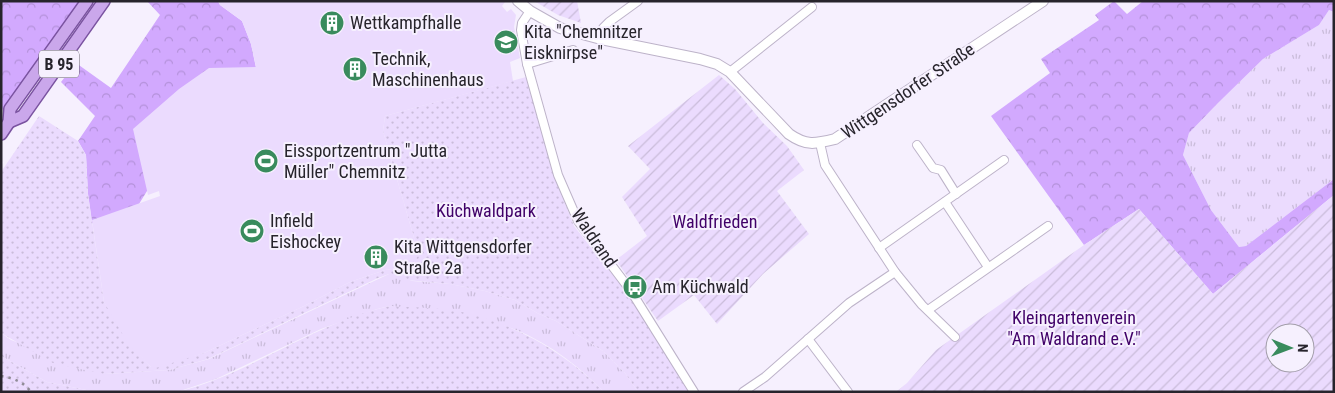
<svg xmlns="http://www.w3.org/2000/svg" width="1335" height="393" viewBox="0 0 1335 393" font-family="'Roboto Condensed',sans-serif">
<style>
.grass{fill:url(#grass-tufts)}
.forest{fill:url(#forest-crowns)}
.park{fill:url(#park-dots)}
.garden{fill:url(#garden-furrows);fill-rule:evenodd}
.pitch{fill:#ebdbfe}
.lines{fill:none;stroke-linecap:round;stroke-linejoin:round}
.street-casing{stroke:#bdb3c9;stroke-width:10}
.secondary-casing{stroke:#bdb3c9;stroke-width:12}
.primary-casing{stroke:#7a53a0;stroke-width:14}
.street{stroke:#fff;stroke-width:8}
.secondary{stroke:#fff;stroke-width:10}
.primary{stroke:#caa7eb;stroke-width:11}
.rail{stroke:#918c97;stroke-width:2.5;stroke-dasharray:2.5 5;stroke-linecap:butt}
.labels{text-anchor:middle;stroke-width:4;stroke-linejoin:round;paint-order:stroke}
.shield{fill:#f6f0fe;stroke:#65616b;stroke-width:1}
.shield-label{font-size:16px;font-weight:bold;fill:#27242c}
.poi-label{font-size:18px;fill:#27242c;stroke:#f6f0fe;text-anchor:start}
.street-label{font-size:18px;fill:#27242c;stroke:#f6f0fe}
.park-label{font-size:18px;fill:#400068;stroke:#f6f0fe}
</style>
<defs>
<pattern id="grass-tufts" width="24" height="20" patternUnits="userSpaceOnUse" patternTransform="scale(1.25)"><rect width="24" height="20" fill="#ebdbfe"/><path d="M3 7l-1-3M5 7V3M7 7l1-3M15 17l-1-3M17 17v-4M19 17l1-3" fill="none" stroke="#cabcda"/></pattern>
<pattern id="forest-crowns" width="20" height="18" patternUnits="userSpaceOnUse" patternTransform="scale(1.25)"><rect width="20" height="18" fill="#d2a9fe"/><path d="M2 6a3 3 0 1 1 6 0M12 15a3 3 0 1 1 6 0" fill="none" stroke="#b491da"/></pattern>
<pattern id="park-dots" width="8" height="8" patternUnits="userSpaceOnUse" patternTransform="scale(1.25)"><rect width="8" height="8" fill="#ebdbfe"/><path d="M2 2h.1M6 6h.1" fill="none" stroke="#cabcda" stroke-width="1.8" stroke-linecap="round"/></pattern>
<pattern id="garden-furrows" width="10" height="10" patternUnits="userSpaceOnUse" patternTransform="scale(1.25)"><rect width="10" height="10" fill="#ebdbfe"/><path d="M-1 1l2-2M0 10L10 0M9 11l2-2" fill="none" stroke="#cabcda"/></pattern>
</defs>
<rect width="100%" height="100%" fill="#f6f0fe"/>
<g class="grass">
<polygon points="1329,10 1334,12 1334,179 1246,246 1239,247 1211,210 1183,155 1189,133 1217,104 1263,59 1319,25"/>
<path d="M389,274H395L412,281L450,284L485,291L515,300L539,314L556,321L603,351L625,373L638,392H604C576,363 541,337 502,325L390,306L377,309L321,329L216,379L177,392H96L47,382L1,356V333L11,340L105,374L169,370L209,359Z"/>
</g>
<g class="forest">
<polygon points="1,1 85,1 4,113 1,106"/>
<polygon points="147,1 218,1 220,5 242,21 251,44 256,68 147,191 139,204 138,219 92,223 88,194 86,155 78,141 95,116 61,82 76,63 111,88 160,15"/>
<polygon points="1114,1 1127,14 1143,1 1334,1 1334,12 1329,10 1319,25 1263,59 1217,104 1189,133 1183,155 1211,210 1239,247 1246,246 1334,179 1334,195 1213,294 1139,209 1084,245 991,116 1050,73 1041,59 1099,20 1095,15"/>
</g>
<g class="park">
<polygon points="526,77 554,176 574,226 624,289 692,392 638,392 625,373 603,351 556,321 539,314 515,300 485,291 450,284 406,280 395,274 389,274 378,278 208,359 169,370 105,374 80,369 53,363 1,333 1,172 39,116 78,141 86,155 88,194 104,302 141,356 151,367 204,353 304,306 350,282 385,270 399,268 419,255 383,131 385,116"/>
<path d="M390,306C417,308 445,307 470,314C521,327 567,354 604,392H177C238,377 291,340 350,318C363,313 376,309 390,306Z"/>
<polygon points="1,356 47,382 96,392 1,392"/>
</g>
<g class="garden">
<polygon points="534,1 577,1 581,23 558,15"/>
<polygon points="719,75 735,89 763,123 787,146 804,170 777,191 809,234 763,274 717,324 694,295 658,321 616,260 647,236 622,197 650,169 628,146"/>
<path d="M1334,195V392H896L907,383L936,350L1084,245L1139,209L1213,294ZM1275,333H1305V363H1275Z"/>
</g>
<polygon class="pitch" points="218,1 504,1 505,2 502,6 507,12 511,9 516,15 514,27 520,58 510,62 513,81 385,116 383,131 419,255 412,263 399,268 385,270 350,282 304,306 204,353 156,368 151,367 127,342 104,302 92,220 160,196 159,191 148,195 133,129 179,89 209,68 256,67 251,44 242,21 220,5"/>
<g class="lines">
<defs>
<g id="street">
<polyline points="530,11 522,23 521,30 527,64 558,175 578,221 631,291 694,392"/>
<polyline points="601,39 603,28 609,22 638,1"/>
<polyline points="527,64 573,50"/>
<polyline points="730,72 812,7"/>
<polyline points="820,143 825,165 895,272 922,305 955,337"/>
<polyline points="917,145 933,168 941,170 956,194"/>
<polyline points="945,202 988,267"/>
<polyline points="879,248 1004,160"/>
<polyline points="928,310 1048,226"/>
<polyline points="808,339 848,392"/>
<polyline points="743,392 765,377 849,303 895,272"/>
</g>
<path id="secondary" d="M518,1L530,11L560,28L601,39L700,59L717,64L730,72L789,134C806,146 815,144 835,139L1043,1"/>
<g id="primary">
<polyline points="9,122 23,116 104,1"/>
<polyline points="1,134 9,122 10,109 87,1"/>
</g>
</defs>
<use href="#street" class="street-casing"/>
<use href="#secondary" class="secondary-casing"/>
<use href="#primary" class="primary-casing"/>
<use href="#street" class="street"/>
<use href="#secondary" class="secondary"/>
<use href="#primary" class="primary"/>
<path class="rail" d="M1,376C13,378 24,382 31,392"/>
</g>
<defs>
<symbol id="building-disc" viewBox="-11 -11 22 22"><circle r="9.5" fill="#398b5d" stroke="#f6f0fe"/><path d="M-4-6H4V6H1V3H-1V6H-4ZM-2.5-4.3h1.7v1.8h-1.7ZM.8-4.3h1.7v1.8H.8ZM-2.5-1h1.7V.8h-1.7ZM.8-1h1.7V.8H.8Z" fill="#fff"/></symbol>
<symbol id="school-disc" viewBox="-11 -11 22 22"><circle r="9.5" fill="#398b5d" stroke="#f6f0fe"/><path d="M0-5L7-2L0 1L-7-2ZM-4 1L0 2.5L4 1V4Q0 6-4 4Z" fill="#fff"/></symbol>
<symbol id="stadium-disc" viewBox="-11 -11 22 22"><circle r="9.5" fill="#398b5d" stroke="#f6f0fe"/><path d="M0-5a6.5 5 0 1 0 0 10a6.5 5 0 1 0 0-10ZM-3.5-1.8h7v3.6h-7Z" fill="#fff"/></symbol>
<symbol id="bus-disc" viewBox="-11 -11 22 22"><circle r="9.5" fill="#398b5d" stroke="#f6f0fe"/><path d="M-5-6H5V4H4V6H2V4H-2V6H-4V4H-5ZM-3.5-4V0h7V-4ZM-3.5 1.2v1.5H-2V1.2ZM2 1.2v1.5H3.5V1.2Z" fill="#fff"/></symbol>
</defs>
<g fill-rule="evenodd">
<use href="#building-disc" x="318" y="9" width="28" height="28"/>
<use href="#school-disc" x="492" y="28" width="28" height="28"/>
<use href="#building-disc" x="341" y="55" width="28" height="28"/>
<use href="#stadium-disc" x="252" y="147" width="28" height="28"/>
<use href="#stadium-disc" x="238" y="217" width="28" height="28"/>
<use href="#building-disc" x="362" y="243" width="28" height="28"/>
<use href="#bus-disc" x="621" y="273" width="28" height="28"/>
</g>
<g class="labels">
<rect class="shield" x="39" y="50.5" width="40" height="27" rx="4"/>
<g class="shield-label">
<text x="59" y="70">B 95</text>
</g>
<g class="poi-label">
<text x="350" y="29">Wettkampfhalle</text>
<text x="524" y="38">Kita "Chemnitzer<tspan x="524" dy="21">Eisknirpse"</tspan></text>
<text x="372" y="65">Technik,<tspan x="372" dy="21">Maschinenhaus</tspan></text>
<text x="284" y="157">Eissportzentrum "Jutta<tspan x="284" dy="21">Müller" Chemnitz</tspan></text>
<text x="270" y="227">Infield<tspan x="270" dy="21">Eishockey</tspan></text>
<text x="394" y="253">Kita Wittgensdorfer<tspan x="394" dy="21">Straße 2a</tspan></text>
<text x="652" y="293">Am Küchwald</text>
</g>
<g class="street-label">
<text transform="translate(908 91) rotate(-34)" y="6">Wittgensdorfer Straße</text>
<text transform="translate(594 238) rotate(56)" y="6">Waldrand</text>
</g>
<g class="park-label">
<text x="486" y="217">Küchwaldpark</text>
<text x="715" y="228">Waldfrieden</text>
<text x="1074" y="324">Kleingartenverein<tspan x="1074" dy="21">"Am Waldrand e.V."</tspan></text>
</g>
</g>
<rect width="1335" height="393" fill="none" stroke="#27242c" stroke-width="5"/>
<g transform="translate(1290 348) rotate(91)"><circle r="24" fill="#f6f0fe" stroke="#a39eaa"/>
<path d="M0-4L9 19L0 12L-9 19Z" fill="#398b5d"/>
<text y="-8" font-size="14" font-weight="bold" text-anchor="middle" fill="#27242c">N</text>
</g>
</svg>
